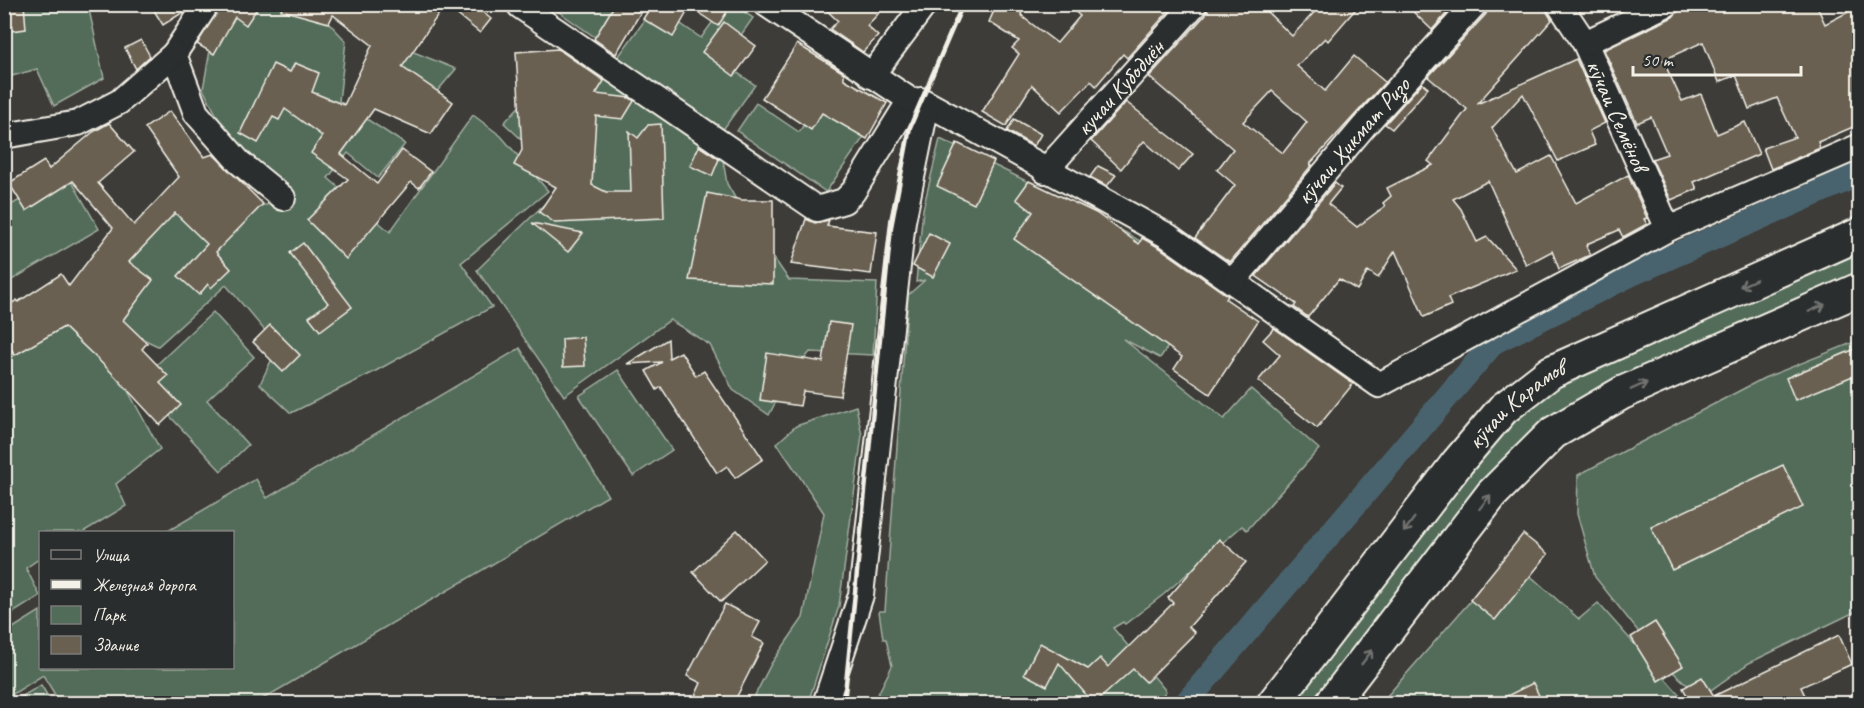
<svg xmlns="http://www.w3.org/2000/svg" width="1864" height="708" viewBox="0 0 1864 708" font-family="Caveat,sans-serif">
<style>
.green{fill:#526c5a;stroke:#a3aea1;stroke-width:1.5}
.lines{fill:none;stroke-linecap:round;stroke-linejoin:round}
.canal{stroke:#4a646e;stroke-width:24}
.building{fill:#696051;stroke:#f4f1e8;stroke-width:1.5;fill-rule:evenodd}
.minor-casing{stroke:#f4f1e8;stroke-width:28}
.major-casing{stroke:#f4f1e8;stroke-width:36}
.minor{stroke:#2a2d2e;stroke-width:24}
.major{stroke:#2a2d2e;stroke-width:32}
.rail{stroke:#f4f1e8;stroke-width:4.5}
.oneway{stroke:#71726f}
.labels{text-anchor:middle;stroke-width:5;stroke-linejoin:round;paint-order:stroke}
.street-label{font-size:24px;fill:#f4f1e8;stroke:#2a2d2e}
</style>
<rect width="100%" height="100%" fill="#3d3c38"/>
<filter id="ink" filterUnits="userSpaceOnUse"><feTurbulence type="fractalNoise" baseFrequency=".0167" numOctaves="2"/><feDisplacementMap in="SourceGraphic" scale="12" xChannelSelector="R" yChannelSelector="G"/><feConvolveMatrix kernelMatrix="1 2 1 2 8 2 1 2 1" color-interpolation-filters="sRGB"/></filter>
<g filter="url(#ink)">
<g class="green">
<polygon points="7,5 88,5 104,78 54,106 37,69 5,78"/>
<polygon points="223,5 312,5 346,41 339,101 405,144 378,178 348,153 328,178 390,232 473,115 501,136 548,191 461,263 492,307 372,373 291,413 260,384 278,346 226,285 158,346 115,326 104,274 200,182 230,209 275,204 224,129 203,89 217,12"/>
<polygon points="549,5 643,5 612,49"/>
<polygon points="725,5 734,5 753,18 722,62 755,85 722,131 618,57 655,6 701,38"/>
<polygon points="389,42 456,69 423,108 378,103"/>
<polygon points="566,55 721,147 727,184 751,225 789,280 877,283 873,355 810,352 787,380 769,415 733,390 710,345 670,320 564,396 477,270 567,182 504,123"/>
<polygon points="821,99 868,131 826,192 737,131 756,103 799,132"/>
<polygon points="940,139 1094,214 1152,248 1207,291 1160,358 1123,339 1224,419 1251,389 1319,449 1247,530 1242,526 1163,595 1125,624 1123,622 1113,628 1166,691 1157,703 873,704 892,666 886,639 883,639 879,611 885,611 908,295 925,280 916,282 923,209"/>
<polygon points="67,173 99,229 5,284 4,209"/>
<polygon points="1859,246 1859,272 1703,341 1557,415 1504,459 1439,546 1310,703 1294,704 1491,444 1542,397 1599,363"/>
<polygon points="213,312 254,357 207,400 248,445 221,471 138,382"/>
<polygon points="5,325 92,326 160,449 116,484 126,506 83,532 40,532 40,558 26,568 40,596 5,618"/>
<polygon points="1859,340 1859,610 1749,663 1701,697 1664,664 1595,577 1577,514 1578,475 1764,378"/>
<polygon points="520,348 608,496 256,703 60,703 43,675 5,699 5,633 40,611 40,668 232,668 232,532 166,532 256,479 267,498"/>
<polygon points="618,370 672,450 633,476 579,396"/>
<polygon points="856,406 862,435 839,606 808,703 751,703 771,664 803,618 824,513 777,443 796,426"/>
<polygon points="1509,557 1579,619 1598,603 1687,703 1380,704"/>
<polygon points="41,685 52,703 11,703"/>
</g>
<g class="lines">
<polyline class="canal" points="1185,704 1494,342 1632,274 1860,174"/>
</g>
<g class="building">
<polygon points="4,4 24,4 26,29 4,32"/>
<polygon points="150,4 190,4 185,11 163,25"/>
<polygon points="221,4 260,4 246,25 235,17 214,54 197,44"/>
<polygon points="282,4 473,4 491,19 480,33 445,5 402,67 453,102 431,134 374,109 341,154 377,184 402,150 431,172 419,188 411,182 346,259 307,220 348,179 311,153 322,136 285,109 279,120 273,117 258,143 240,133 273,64 290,72 295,63 319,73 312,92 344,105 372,45 333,15 329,23 281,10"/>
<polygon points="615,4 628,4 641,12 616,54 594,39"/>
<polygon points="652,4 732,4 718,26 690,7 673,37 643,19"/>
<polygon points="820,4 887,4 867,26 878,36 863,52 830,29 838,21"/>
<polygon points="997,4 1026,4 1021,14 1024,18 1057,43 1080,16 1067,4 1175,4 1127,58 1123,54 1096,86 1091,81 1061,112 1032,85 1006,126 982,112 1019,54 1012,48 1019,41 989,22"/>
<path d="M1209,4H1259L1292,36L1322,4H1360L1328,41L1325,38L1297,66L1325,91L1354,56L1385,82L1310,164L1312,165L1230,262L1195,238L1235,185L1217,170L1233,149L1149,77L1206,14ZM1272,91L1307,122L1283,153L1243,122Z"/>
<polygon points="1405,4 1455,4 1432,30"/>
<polygon points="1489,4 1542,4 1552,20 1477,104 1576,59 1605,123 1589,131 1595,145 1558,161 1523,94 1492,128 1517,174 1551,156 1576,203 1628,175 1647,218 1644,219 1647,224 1623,237 1619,230 1589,243 1586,246 1590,255 1559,269 1552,251 1526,265 1488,181 1453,199 1461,209 1477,242 1487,237 1516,269 1448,298 1451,305 1424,317 1395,251 1378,278 1368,271 1357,290 1339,279 1308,317 1294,307 1296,304 1256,276 1335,183 1341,188 1328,204 1357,227 1385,206 1383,203 1391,196 1387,188 1433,165 1428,161 1467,109 1428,77 1486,14"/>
<polygon points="1681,4 1816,4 1825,24 1860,6 1860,124 1818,142 1820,148 1771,169 1763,148 1795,137 1777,98 1749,109 1736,75 1719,82 1703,42 1663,60 1682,101 1701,94 1717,134 1745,122 1759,154 1694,182 1697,189 1671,200 1652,159 1667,154 1651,117 1637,123 1604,50 1673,17"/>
<polygon points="724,22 756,46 734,76 702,52"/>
<polygon points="141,40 150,56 136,69 125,48"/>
<polygon points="797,44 844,73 844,79 887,103 867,139 822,113 811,130 762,98"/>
<polygon points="558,49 604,81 596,94 630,98 634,101 623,119 596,116 592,185 606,192 631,192 629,131 638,138 648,125 661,124 664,218 555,223 539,212 556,187 514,165 522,150 516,52"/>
<polygon points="1422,83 1428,88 1392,129 1385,124"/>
<polygon points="1126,102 1193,154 1178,171 1144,141 1121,169 1091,141"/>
<polygon points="170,111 204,157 213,154 263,204 216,252 231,269 211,288 208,284 199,295 178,276 207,244 175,213 129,262 153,280 123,320 147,343 142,349 168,376 160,383 181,405 160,425 111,372 64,327 15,355 10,347 4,350 4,308 17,300 18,302 61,274 69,286 113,228 73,181 26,211 9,183 44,161 49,169 93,132 109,123 134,152 98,183 134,225 179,177 145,128"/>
<polygon points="1014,119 1041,134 1034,146 1007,131"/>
<polygon points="957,143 994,161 974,204 937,186"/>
<polygon points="699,146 719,159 712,176 690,166"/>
<polygon points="1098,166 1116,175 1107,186 1090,177"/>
<polygon points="1029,181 1096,213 1139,244 1142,238 1160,248 1228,296 1226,299 1258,321 1210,394 1174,369 1182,357 1014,239 1033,212 1016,199"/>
<polygon points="707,193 742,200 773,200 773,284 689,280"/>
<polygon points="806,219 815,223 829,220 827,226 877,232 871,274 791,264"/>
<polygon points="532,223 583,233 568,252"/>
<polygon points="929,233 950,244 933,277 913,266"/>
<polygon points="303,243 352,307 320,331 309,317 328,303 290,253"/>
<polygon points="829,322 851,325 840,396 803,391 800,406 760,400 767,353 823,362"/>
<polygon points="270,325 300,355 283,372 253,342"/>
<polygon points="1274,328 1353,384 1317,428 1258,381 1280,355 1263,340"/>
<polygon points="583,337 585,366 563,367 562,339"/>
<polygon points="668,339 669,358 681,352 696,376 704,371 763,459 735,478 727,466 717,473 661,387 657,390 646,371 662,362 627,364"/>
<polygon points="1860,347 1860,373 1795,400 1786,378"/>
<polygon points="1783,465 1803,507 1672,570 1651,527"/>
<polygon points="737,530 765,560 721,602 693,572"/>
<polygon points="1523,534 1548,554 1495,620 1470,600"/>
<polygon points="1219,539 1246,562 1189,627 1195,633 1146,682 1133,669 1094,704 1059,663 1047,686 1024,674 1040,643 1088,669 1100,658 1108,667 1173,603 1168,598"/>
<polygon points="725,604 760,622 752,637 764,643 733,704 710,704 695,696 701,683 687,676"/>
<polygon points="1655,622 1683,666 1658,681 1631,637"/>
<polygon points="1839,635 1852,664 1801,687 1809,704 1692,704 1683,688 1702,677 1714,696"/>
<polygon points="1533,683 1543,704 1491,704"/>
</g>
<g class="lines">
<defs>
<g id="minor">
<polyline points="207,4 174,54 196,113 239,162 283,198"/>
<polyline points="521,4 520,6 817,209 844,201 853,192 910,100"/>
<polyline points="766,4 910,100 927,104 921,100 1168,236 1379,385 1668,229 1860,146"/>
<path id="s1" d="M1559,4L1585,43L1668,229"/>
<polyline points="1585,43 1667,4"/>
<polyline points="871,76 925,4"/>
<polyline points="4,136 78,123 119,102 174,54"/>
<path id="s2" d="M1045,171L1195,4"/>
<path id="s3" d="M1234,280L1364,126L1475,4"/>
<polyline points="825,704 861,595 903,221 927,104"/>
</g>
<g id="major">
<path id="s4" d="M1273,704L1458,462L1503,409L1551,372L1860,234"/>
<polyline points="1331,704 1492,494 1553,433 1622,393 1860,289"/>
</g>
</defs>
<use href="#minor" class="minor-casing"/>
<use href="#major" class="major-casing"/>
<use href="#minor" class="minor"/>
<use href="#major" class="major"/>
<polyline class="rail" points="844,704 891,227 910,127 963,4"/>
</g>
<defs><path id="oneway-shaft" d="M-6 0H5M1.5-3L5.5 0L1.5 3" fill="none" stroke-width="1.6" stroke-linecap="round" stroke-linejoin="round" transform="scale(1.5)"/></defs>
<g class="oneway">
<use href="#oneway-shaft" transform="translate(1748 283) rotate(156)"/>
<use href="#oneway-shaft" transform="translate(1817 308) rotate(-24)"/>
<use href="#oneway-shaft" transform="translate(1639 386) rotate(-24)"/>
<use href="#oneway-shaft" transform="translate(1485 502) rotate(-52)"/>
<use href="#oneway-shaft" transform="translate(1409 525) rotate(127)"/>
<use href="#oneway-shaft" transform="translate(1367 657) rotate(-53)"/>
</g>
</g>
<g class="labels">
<g class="street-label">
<text dy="8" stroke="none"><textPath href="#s2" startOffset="112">кучаи Кубодиён</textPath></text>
<text dy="8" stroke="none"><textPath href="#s1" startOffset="126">кӯчаи Семёнов</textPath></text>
<text dy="8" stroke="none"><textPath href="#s3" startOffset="183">кӯчаи Ҳикмат Ризо</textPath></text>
<text dy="8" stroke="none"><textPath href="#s4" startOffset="387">кӯчаи Карамов</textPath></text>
</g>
</g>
<rect width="1864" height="708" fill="none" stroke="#2a2d2e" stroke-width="24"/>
<rect x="12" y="12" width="1840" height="684" fill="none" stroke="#f4f1e8" stroke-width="2" filter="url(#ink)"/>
<rect x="39" y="531" width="195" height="138" fill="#2a2d2e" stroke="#7b7b78" stroke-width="1.5"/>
<rect x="51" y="550" width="30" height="9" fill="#2a2d2e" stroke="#7b7b78" stroke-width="1.5"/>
<text x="93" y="561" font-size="18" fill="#f4f1e8">Улица</text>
<rect x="51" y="580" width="30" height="9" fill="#f4f1e8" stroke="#7b7b78" stroke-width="1.5"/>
<text x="93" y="591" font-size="18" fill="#f4f1e8">Железная дорога</text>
<rect x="51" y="606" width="30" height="18" fill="#526c5a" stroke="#7b7b78" stroke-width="1.5"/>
<text x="93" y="621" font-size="18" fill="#f4f1e8">Парк</text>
<rect x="51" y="636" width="30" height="18" fill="#696051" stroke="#7b7b78" stroke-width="1.5"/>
<text x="93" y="651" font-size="18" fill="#f4f1e8">Здание</text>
<path d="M1633 66v9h168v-9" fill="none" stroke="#f4f1e8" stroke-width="3"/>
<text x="1642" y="66" font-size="18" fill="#f4f1e8" stroke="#2a2d2e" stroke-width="4.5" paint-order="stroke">50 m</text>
</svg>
